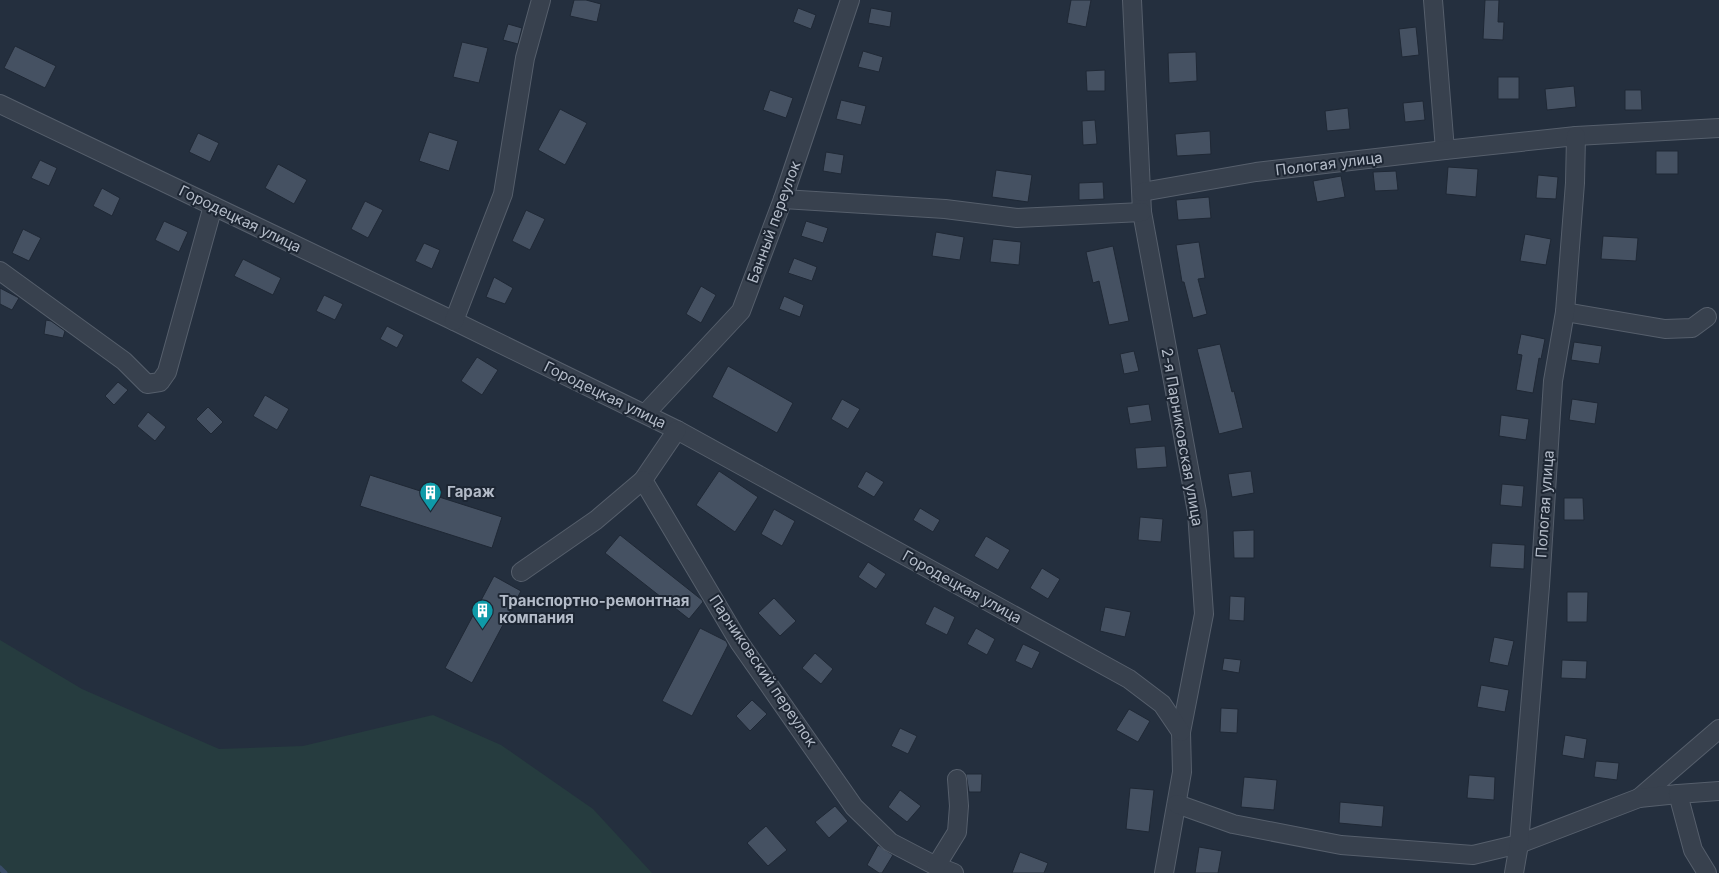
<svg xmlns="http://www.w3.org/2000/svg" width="1719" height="873" viewBox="0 0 1719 873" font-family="Inter,sans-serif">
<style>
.green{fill:#263c3f}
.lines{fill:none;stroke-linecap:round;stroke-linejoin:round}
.stream{stroke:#394c67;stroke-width:5}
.building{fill:#455162;stroke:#1f2835}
.minor-casing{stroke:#565f6c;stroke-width:20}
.minor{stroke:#38414e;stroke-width:18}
.labels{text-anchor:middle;stroke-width:4;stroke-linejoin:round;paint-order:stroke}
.street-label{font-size:15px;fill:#b4bcc9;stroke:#1d2633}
.poi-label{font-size:15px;font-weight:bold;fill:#b4bcc9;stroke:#1d2633;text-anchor:start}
</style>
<rect width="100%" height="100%" fill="#242f3e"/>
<polygon class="green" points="0,640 82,689 219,749 303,746 433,715 501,745 593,809 652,873 0,873"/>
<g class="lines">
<polyline class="stream" points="0,868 5,873"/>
</g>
<g class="building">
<polygon points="574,0 586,0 601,4 597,22 570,16"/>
<polygon points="1071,0 1091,0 1086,27 1067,23"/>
<polygon points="1485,0 1499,0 1498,22 1504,22 1503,40 1483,39"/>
<polygon points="798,8 816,15 811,29 793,22"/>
<polygon points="871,8 892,12 890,27 868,23"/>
<polygon points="508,24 522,28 518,44 503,40"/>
<polygon points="1416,27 1419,55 1402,57 1399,29"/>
<polygon points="462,42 488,48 479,83 453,77"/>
<polygon points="15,46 56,66 45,88 4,68"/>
<polygon points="863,51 883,57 879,72 858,67"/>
<polygon points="1196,52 1197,81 1169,83 1168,53"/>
<polygon points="1105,70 1105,91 1087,91 1086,71"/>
<rect x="1498" y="77" width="21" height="22"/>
<polygon points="1574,86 1576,107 1547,110 1545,89"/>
<polygon points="770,90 793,98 786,118 763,110"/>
<polygon points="1625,90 1641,90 1642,110 1625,110"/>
<polygon points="841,100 866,106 861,125 836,119"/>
<polygon points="1423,101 1425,120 1405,122 1403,103"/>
<polygon points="1348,108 1350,129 1327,131 1325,111"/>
<polygon points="560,109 587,123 565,165 538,150"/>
<polygon points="1095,120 1097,144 1083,145 1082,121"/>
<polygon points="1210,131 1211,154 1177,156 1175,134"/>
<polygon points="429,132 458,141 449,171 419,161"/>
<polygon points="198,133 219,143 210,162 189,152"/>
<rect x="1656" y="151" width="22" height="23"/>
<polygon points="826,152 844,155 841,174 823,171"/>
<polygon points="40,160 57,168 49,186 31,178"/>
<polygon points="278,164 307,180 294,204 265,188"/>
<polygon points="1448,167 1478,169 1476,197 1446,194"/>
<polygon points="996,170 1032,175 1028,202 992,197"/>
<polygon points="1396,171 1398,190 1375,191 1373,172"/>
<polygon points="1538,175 1558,177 1556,199 1536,198"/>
<polygon points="1341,176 1345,197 1317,202 1313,181"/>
<polygon points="1103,182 1104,199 1079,200 1079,183"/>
<polygon points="102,188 120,198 112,216 93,206"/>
<polygon points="1209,197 1211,218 1178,220 1176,200"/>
<polygon points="365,201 383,210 368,238 351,229"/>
<polygon points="526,210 545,219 530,250 512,241"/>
<polygon points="164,221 188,232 179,252 155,240"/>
<polygon points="806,221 828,228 823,243 801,236"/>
<polygon points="23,229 41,238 29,261 12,253"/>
<polygon points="936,232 964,237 960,260 932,256"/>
<polygon points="1525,234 1551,239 1546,265 1520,261"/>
<polygon points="1603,236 1638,238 1636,261 1601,259"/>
<polygon points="993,239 1021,242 1019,265 990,262"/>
<polygon points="1199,242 1205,278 1198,279 1207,314 1193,318 1184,282 1182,282 1176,245"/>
<polygon points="424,243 440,250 432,269 415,261"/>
<polygon points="1113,246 1129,321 1109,325 1099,281 1093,283 1086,252"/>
<polygon points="794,258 817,267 812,281 788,273"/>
<polygon points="243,259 281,278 273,295 234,276"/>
<polygon points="494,277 513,288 505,304 486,297"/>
<polygon points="701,286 716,295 701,323 686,314"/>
<polygon points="0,288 19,298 12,310 0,304"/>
<polygon points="324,295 343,304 335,320 316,311"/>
<polygon points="784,296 804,305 800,317 779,309"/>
<polygon points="46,320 51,321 65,331 63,338 44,334"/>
<polygon points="387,326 404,335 397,348 380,339"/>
<polygon points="1521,334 1545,339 1541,359 1539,358 1533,393 1516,390 1522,355 1517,354"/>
<polygon points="1574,342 1602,346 1599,364 1571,360"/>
<polygon points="1220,344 1232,392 1234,391 1243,428 1219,434 1197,349"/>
<polygon points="1134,351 1139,371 1124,374 1120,354"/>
<polygon points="477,357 498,370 482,395 461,381"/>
<polygon points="728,366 793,403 777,433 712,397"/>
<polygon points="118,382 128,390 114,405 105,396"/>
<polygon points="265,395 289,409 277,430 253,416"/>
<polygon points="842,399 860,409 848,429 831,419"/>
<polygon points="1572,399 1598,403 1595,424 1569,420"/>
<polygon points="1149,404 1152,421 1130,424 1127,407"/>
<polygon points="208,407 223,422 211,434 196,419"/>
<polygon points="148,412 166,427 155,441 137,426"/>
<polygon points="1501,415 1529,419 1526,440 1499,436"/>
<polygon points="1165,446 1167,467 1137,469 1135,448"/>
<polygon points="719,471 758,497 735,532 696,505"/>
<polygon points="866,471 884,482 874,497 857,487"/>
<polygon points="1251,471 1254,493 1232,497 1228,474"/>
<polygon points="370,475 502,517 492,548 360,506"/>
<polygon points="1502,484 1524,486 1522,507 1500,505"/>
<polygon points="1564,498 1583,498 1584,520 1564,520"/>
<polygon points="920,508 940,520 933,532 913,520"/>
<polygon points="774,509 795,521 782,546 761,534"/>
<polygon points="1140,517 1163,519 1161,542 1138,540"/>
<polygon points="1254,530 1254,558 1234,558 1233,531"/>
<polygon points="620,535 702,600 703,602 689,619 605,553"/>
<polygon points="986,536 1010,550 998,570 974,556"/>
<polygon points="1492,543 1525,545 1524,569 1490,567"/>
<polygon points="868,562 886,574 876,589 858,577"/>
<polygon points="1042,568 1060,579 1048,599 1030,588"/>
<polygon points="494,576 521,591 472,683 445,668"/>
<polygon points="1567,592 1588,592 1587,622 1567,622"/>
<polygon points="1230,596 1245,597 1244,621 1229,620"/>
<polygon points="774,598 796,621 780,636 758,613"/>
<polygon points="934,606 955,617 947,635 925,624"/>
<polygon points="1105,607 1131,612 1125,637 1100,631"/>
<polygon points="700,628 726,641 728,645 692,716 662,701"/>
<polygon points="976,628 995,639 987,655 967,644"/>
<polygon points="1494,637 1514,641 1508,666 1489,662"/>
<polygon points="1023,644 1040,652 1032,669 1015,661"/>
<polygon points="815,653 833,669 821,684 802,668"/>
<polygon points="1224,658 1241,660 1239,673 1222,670"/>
<polygon points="1562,660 1587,661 1586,679 1561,678"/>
<polygon points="1481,685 1509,690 1505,712 1477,707"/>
<polygon points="752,700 767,714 750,731 736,716"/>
<polygon points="1221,708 1238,709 1237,733 1220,732"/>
<polygon points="1129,709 1150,721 1138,742 1116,730"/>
<polygon points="900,728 917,736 908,754 891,746"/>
<polygon points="1565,735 1587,739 1584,759 1562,755"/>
<polygon points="1596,761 1619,763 1617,780 1594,777"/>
<polygon points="966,774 982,774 981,792 969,792"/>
<polygon points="1469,775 1495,777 1494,800 1467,798"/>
<polygon points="1244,777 1277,780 1274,810 1241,807"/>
<polygon points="1130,788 1154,790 1149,832 1126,829"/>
<polygon points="900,790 921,806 907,822 888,807"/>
<polygon points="1340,802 1384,806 1382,827 1339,823"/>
<polygon points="835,806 848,821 829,838 815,822"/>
<polygon points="766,826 787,850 768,866 747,843"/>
<polygon points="878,845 893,855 882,873 879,873 867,865"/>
<polygon points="1199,847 1222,851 1218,873 1195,873"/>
<polygon points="1020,852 1048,863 1044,873 1012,873"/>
</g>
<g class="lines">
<defs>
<g id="minor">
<polyline points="1132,0 1142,212 1197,512 1204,614 1181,732 1182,772 1164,873"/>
<polyline points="1433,0 1445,150"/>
<polyline points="0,104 454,321 677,430 1129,679 1162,704 1181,732"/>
<polyline points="1142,192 1256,172 1445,150 1576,136 1719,128"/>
<polyline points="783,199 945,209 1017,218 1142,212"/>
<polyline points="0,271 124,361 147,384 160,382 167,372 213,206"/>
<polyline points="1565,312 1665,329 1692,328 1707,317"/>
<polyline points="454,321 503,194 525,58 541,0"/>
<polyline points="645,414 741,311 783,199 850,0"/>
<polyline points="677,430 643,480 739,642 854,807 890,842 936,866 954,873"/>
<polyline points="521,572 596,520 643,480"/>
<polyline points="1639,798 1719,729"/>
<polyline points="1177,804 1233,824 1341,845 1473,855 1519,844 1639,798 1678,794"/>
<polyline points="936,866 957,832 959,806 957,779"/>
<polyline points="1514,873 1519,844 1540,586 1553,381 1565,312 1575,183 1576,136"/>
<polyline points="1707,873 1693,850 1678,794 1719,791"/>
</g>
</defs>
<use href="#minor" class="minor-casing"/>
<use href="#minor" class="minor"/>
</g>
<defs>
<symbol id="building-pin" viewBox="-11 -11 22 30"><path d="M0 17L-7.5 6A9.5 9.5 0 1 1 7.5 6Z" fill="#0f9aa8" stroke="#1d2633"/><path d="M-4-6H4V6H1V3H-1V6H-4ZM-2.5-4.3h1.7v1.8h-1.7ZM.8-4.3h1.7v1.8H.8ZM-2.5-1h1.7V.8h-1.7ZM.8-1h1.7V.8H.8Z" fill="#fff"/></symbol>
</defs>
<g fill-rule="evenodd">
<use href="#building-pin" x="418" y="480" width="25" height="34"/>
<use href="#building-pin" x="470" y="598" width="25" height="34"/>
</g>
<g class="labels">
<g class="street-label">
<text transform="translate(1329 164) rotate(-7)" y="5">Пологая улица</text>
<text transform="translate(240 219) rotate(26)" y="5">Городецкая улица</text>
<text transform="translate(774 222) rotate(-70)" y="5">Банный переулок</text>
<text transform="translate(605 395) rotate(26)" y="5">Городецкая улица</text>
<text transform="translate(1182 437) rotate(80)" y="5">2-я Парниковская улица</text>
<text transform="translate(1545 504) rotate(-86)" y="5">Пологая улица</text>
<text transform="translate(962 587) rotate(29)" y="5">Городецкая улица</text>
<text transform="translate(763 671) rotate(56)" y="5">Парниковский переулок</text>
</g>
<g class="poi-label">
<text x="447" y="497">Гараж</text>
<text x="499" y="606">Транспортно-ремонтная<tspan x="499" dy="17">компания</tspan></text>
</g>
</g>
</svg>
